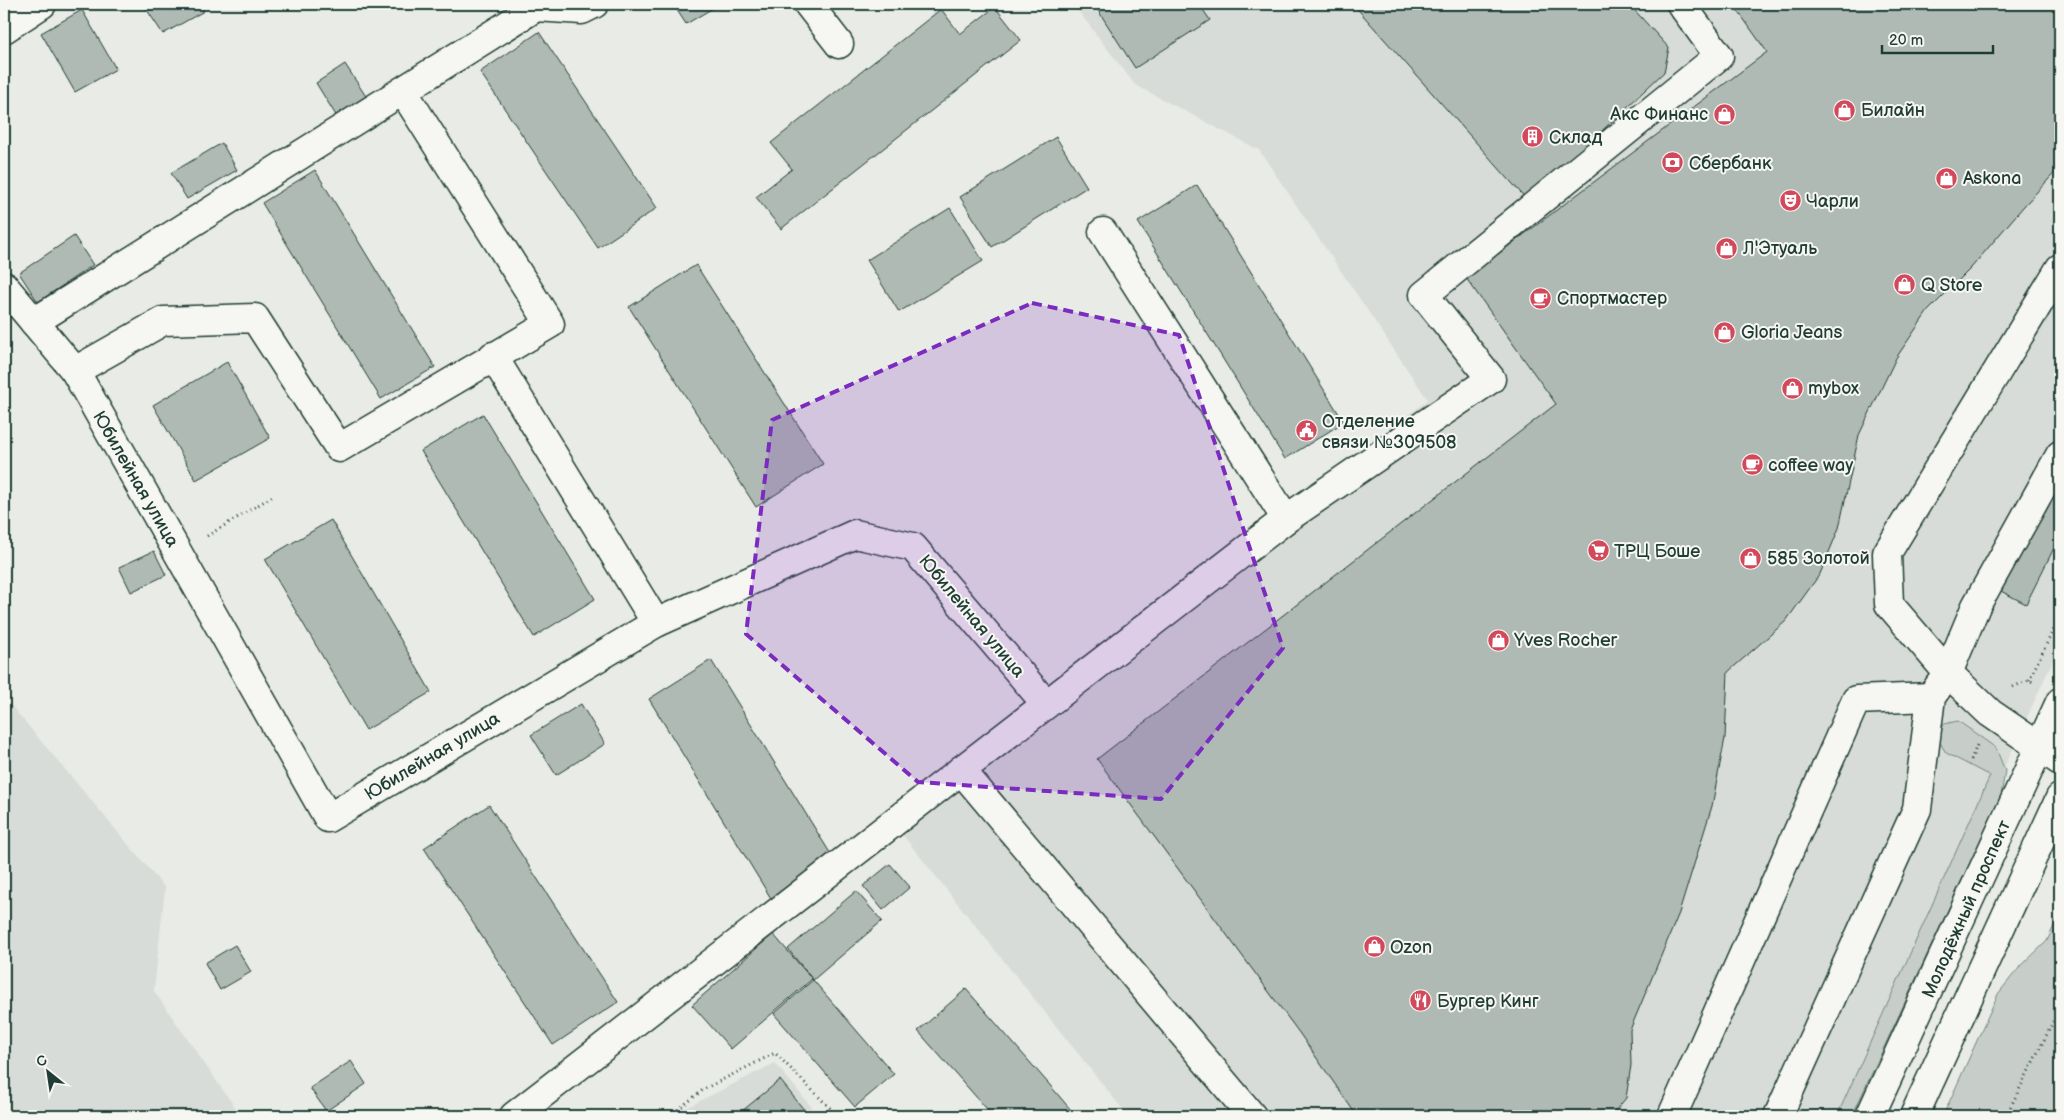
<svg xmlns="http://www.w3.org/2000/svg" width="2064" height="1120" viewBox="0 0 2064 1120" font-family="'Balsamiq Sans',sans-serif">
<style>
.built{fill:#d8dcd8}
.green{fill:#c7cec9;stroke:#73867e}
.building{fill:#b0bab5;stroke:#1f3d34}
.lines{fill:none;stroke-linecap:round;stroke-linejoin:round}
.minor-casing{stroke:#1f3d34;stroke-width:31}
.major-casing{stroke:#1f3d34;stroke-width:31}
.path{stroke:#1f3d34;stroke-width:3;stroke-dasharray:1 4;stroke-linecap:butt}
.minor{stroke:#f6f6f2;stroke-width:28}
.major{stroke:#f6f6f2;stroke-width:28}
.marked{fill:#7b2cbf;fill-opacity:0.2;stroke:#7b2cbf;stroke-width:4;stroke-dasharray:10 6;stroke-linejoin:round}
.labels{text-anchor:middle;stroke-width:4;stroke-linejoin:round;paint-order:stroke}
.poi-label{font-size:18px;fill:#1f3d34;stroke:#f6f6f2;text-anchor:start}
.street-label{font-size:18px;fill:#1f3d34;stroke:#f6f6f2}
</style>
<rect width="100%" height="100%" fill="#e9ebe7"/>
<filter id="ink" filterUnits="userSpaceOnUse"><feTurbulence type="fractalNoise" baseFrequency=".02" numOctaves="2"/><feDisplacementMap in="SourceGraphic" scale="10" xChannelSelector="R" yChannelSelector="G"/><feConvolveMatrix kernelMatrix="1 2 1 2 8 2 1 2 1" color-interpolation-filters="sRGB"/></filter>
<g filter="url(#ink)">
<g class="built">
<polygon points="1073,4 2060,4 2060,645 1846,1116 1128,1116 885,813 1428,400 1259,150 1135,85"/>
<polygon points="4,697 165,888 154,991 241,1116 4,1116"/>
<polygon points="775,1063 819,1116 670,1116"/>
</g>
<g class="green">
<polygon points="1958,721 1996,748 2005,771 2001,796 1852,1116 1837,1116 1990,776 1946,753 1938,739 1944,724"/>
<polygon points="2060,913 2060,1116 1943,1116 1998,994 2017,970 2047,941"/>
</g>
<g class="building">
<polygon points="143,4 199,4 204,11 163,34"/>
<polygon points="673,4 710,4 713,8 686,24"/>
<polygon points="1094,4 1199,4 1210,20 1135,68"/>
<polygon points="1353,4 1629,4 1669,48 1664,72 1528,201"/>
<polygon points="1733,4 2060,4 2060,167 2023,207 1971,268 1928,311 1896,358 1859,435 1839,528 1820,574 1786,621 1728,672 1725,738 1712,806 1679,913 1630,1030 1631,1065 1626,1098 1611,1116 1357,1116 1300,1034 1097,759 1556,404 1466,278 1767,52"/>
<polygon points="995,7 1021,40 781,229 756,197 792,169 771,143 941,9 960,34"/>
<polygon points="82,10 116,69 75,92 41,33"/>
<polygon points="539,32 657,208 598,248 480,72"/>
<polygon points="345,64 367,98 337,117 316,83"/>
<polygon points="1056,137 1087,187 992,247 960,197"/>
<polygon points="222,143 237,170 187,199 171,173"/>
<polygon points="315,170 435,367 381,399 262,203"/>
<polygon points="1197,185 1344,422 1285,459 1138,222"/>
<polygon points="950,208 983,261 899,312 867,260"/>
<polygon points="74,236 93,265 38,302 19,273"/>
<polygon points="696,265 823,464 756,507 629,307"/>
<polygon points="227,362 270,438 196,480 153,405"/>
<polygon points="483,414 595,599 534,637 421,451"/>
<polygon points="2048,484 2060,490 2060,536 2026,604 1995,588"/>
<polygon points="331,520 431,692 366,730 265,559"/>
<polygon points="154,551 166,575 131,592 119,567"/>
<polygon points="711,660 835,861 772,900 649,699"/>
<polygon points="581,704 605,744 556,775 531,735"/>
<polygon points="489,805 618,1002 553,1045 424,848"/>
<polygon points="890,864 910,887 883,910 863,886"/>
<polygon points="856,891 882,921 813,980 788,949"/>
<polygon points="773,934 812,979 731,1049 692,1005"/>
<polygon points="235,945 251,972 220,990 205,963"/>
<polygon points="813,980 894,1074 855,1107 774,1014"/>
<polygon points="966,989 1048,1083 1076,1116 993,1116 918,1031"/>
<polygon points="351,1061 366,1084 326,1111 310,1088"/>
<polygon points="780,1080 809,1116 736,1116"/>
</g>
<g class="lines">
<defs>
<g id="minor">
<polyline points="808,4 839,44"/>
<polyline points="4,29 42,4"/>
<polyline points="2060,268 1887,553 1889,604 1948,673 1990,713 2060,761"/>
<polyline points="4,286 75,371 328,818 656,623 855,534 913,547 1046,704"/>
<polyline points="34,322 536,7 582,10 594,4"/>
<polyline points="493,356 656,623"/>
<polyline points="75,371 163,321 255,318 339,448 550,324 403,91"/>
<polyline points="1286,519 1491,379 1424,295 1719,56 1681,4"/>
<polyline points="961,770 1252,1116"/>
<polyline points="514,1116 1286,519 1103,232"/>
<polyline points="1672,1116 1856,700 1931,697"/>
<polyline points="1778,1116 1917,809 1931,697 1948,673 1976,606 2060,455"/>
</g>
<g id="major">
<polyline points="1870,1116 2060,702"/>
<polyline points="1914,1116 2060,798"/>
</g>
</defs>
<use href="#minor" class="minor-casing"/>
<use href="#major" class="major-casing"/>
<g class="path">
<polyline points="207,536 273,496"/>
<polyline points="2029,680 2060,616"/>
<polyline points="2013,687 2029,680 2035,683"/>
<polyline points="1971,760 1977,745"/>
<polyline points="670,1116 704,1089 775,1053 831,1109 836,1116"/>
<polyline points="2006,1116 2060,1008"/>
</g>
<use href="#minor" class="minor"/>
<use href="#major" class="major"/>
</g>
</g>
<path class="marked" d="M1032,303L1179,335L1283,648L1161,799L918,782L746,634L772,420Z"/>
<defs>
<symbol id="shop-disc" viewBox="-11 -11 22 22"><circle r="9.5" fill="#d1495b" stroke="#f6f6f2"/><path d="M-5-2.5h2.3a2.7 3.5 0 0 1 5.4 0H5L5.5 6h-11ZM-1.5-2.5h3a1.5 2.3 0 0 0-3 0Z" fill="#fff"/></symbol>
<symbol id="building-disc" viewBox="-11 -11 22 22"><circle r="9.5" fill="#d1495b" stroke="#f6f6f2"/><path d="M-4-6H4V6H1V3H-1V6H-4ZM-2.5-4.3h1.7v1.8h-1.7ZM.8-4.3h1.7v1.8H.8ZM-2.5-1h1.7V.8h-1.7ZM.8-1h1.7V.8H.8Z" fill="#fff"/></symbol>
<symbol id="bank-disc" viewBox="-11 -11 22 22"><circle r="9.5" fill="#d1495b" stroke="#f6f6f2"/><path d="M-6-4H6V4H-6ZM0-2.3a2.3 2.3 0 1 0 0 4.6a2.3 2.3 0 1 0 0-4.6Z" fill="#fff"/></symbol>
<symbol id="theatre-disc" viewBox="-11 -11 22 22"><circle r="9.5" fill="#d1495b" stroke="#f6f6f2"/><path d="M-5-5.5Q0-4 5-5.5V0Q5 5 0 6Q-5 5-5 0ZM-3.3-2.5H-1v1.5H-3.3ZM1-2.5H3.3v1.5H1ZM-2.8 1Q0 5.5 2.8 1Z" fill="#fff"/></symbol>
<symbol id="cafe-disc" viewBox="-11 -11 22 22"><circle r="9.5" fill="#d1495b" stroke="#f6f6f2"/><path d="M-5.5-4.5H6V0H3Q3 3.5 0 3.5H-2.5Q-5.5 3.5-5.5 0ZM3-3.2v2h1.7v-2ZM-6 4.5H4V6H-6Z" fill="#fff"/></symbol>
<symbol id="civic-disc" viewBox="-11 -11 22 22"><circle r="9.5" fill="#d1495b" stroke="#f6f6f2"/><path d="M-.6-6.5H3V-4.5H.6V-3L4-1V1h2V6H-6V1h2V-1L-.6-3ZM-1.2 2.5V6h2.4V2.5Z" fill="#fff"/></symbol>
<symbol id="supermarket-disc" viewBox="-11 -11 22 22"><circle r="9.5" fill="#d1495b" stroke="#f6f6f2"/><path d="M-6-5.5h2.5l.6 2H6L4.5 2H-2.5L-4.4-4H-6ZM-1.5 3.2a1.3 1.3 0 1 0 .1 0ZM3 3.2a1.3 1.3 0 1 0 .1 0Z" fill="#fff"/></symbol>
<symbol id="restaurant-disc" viewBox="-11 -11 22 22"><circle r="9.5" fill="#d1495b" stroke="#f6f6f2"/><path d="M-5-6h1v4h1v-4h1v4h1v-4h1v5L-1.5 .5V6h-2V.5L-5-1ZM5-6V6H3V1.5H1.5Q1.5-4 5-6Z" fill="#fff"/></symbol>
</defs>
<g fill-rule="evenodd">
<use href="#shop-disc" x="1832" y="98" width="25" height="25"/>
<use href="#shop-disc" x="1712" y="102" width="25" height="25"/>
<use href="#building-disc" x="1520" y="124" width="25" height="25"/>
<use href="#bank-disc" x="1660" y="150" width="25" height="25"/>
<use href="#shop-disc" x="1934" y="166" width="25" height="25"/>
<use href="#theatre-disc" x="1778" y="188" width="25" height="25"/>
<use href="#shop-disc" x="1714" y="236" width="25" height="25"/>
<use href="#shop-disc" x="1892" y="272" width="25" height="25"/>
<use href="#cafe-disc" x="1528" y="286" width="25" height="25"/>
<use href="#shop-disc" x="1712" y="320" width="25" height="25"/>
<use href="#shop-disc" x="1780" y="376" width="25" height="25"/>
<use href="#civic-disc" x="1294" y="418" width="25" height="25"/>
<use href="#cafe-disc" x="1740" y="452" width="25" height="25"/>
<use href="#supermarket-disc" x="1586" y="538" width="25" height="25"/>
<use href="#shop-disc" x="1738" y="546" width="25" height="25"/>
<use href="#shop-disc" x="1486" y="628" width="25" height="25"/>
<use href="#shop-disc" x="1362" y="934" width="25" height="25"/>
<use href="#restaurant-disc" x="1408" y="988" width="25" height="25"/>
</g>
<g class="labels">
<g class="poi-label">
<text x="1861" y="116">Билайн</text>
<text x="1708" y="120" text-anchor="end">Акс Финанс</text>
<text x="1549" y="143">Склад</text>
<text x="1689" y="169">Сбербанк</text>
<text x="1963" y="184">Askona</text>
<text x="1806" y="207">Чарли</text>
<text x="1743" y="254">Л'Этуаль</text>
<text x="1921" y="291">Q Store</text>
<text x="1557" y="304">Спортмастер</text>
<text x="1741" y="338">Gloria Jeans</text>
<text x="1808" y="394">mybox</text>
<text x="1322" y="427">Отделение<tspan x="1322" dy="21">связи №309508</tspan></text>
<text x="1768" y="471">coffee way</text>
<text x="1614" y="557">ТРЦ Боше</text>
<text x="1767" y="564">585 Золотой</text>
<text x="1514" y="646">Yves Rocher</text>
<text x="1390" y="953">Ozon</text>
<text x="1437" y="1007">Бургер Кинг</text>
</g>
<g class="street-label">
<text transform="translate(136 479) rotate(60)" y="6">Юбилейная улица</text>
<text transform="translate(972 616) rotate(50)" y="6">Юбилейная улица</text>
<text transform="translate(432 756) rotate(-31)" y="6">Юбилейная улица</text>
<text transform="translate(1966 909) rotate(-66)" y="6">Молодёжный проспект</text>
</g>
</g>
<rect width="2064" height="1120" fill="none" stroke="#f6f6f2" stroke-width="20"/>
<rect x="10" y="10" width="2044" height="1100" fill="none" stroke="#1f3d34" stroke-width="2" filter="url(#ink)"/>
<g transform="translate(48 1072) rotate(330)" stroke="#f6f6f2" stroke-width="4" paint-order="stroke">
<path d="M0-4L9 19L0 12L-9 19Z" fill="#1f3d34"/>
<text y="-8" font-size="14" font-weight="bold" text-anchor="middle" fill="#1f3d34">С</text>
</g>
<path d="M1882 45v8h111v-8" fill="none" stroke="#1f3d34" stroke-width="2.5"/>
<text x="1889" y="45" font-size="15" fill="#1f3d34" stroke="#f6f6f2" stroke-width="4" paint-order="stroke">20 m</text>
</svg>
